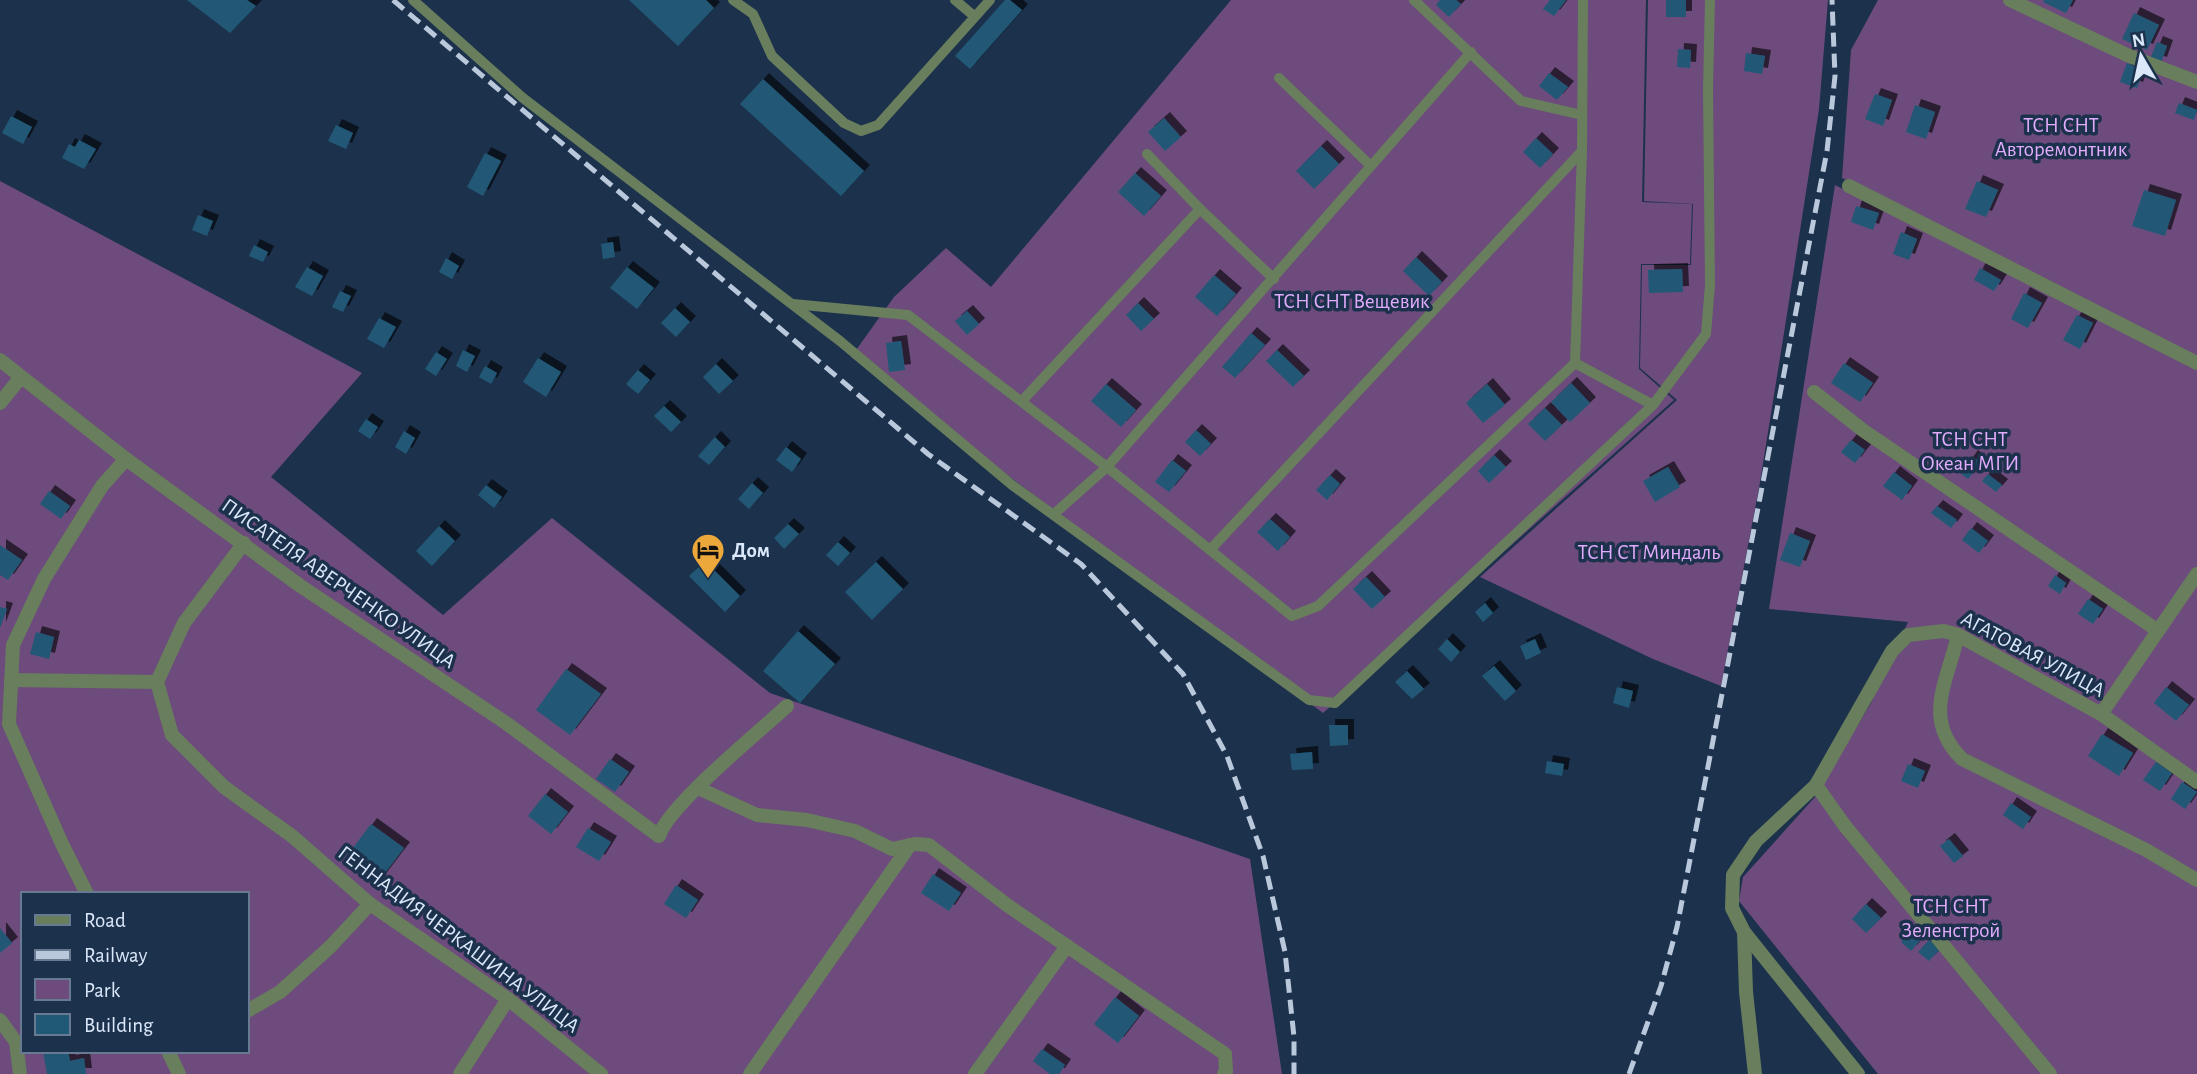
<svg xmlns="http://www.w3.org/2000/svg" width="2197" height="1074" viewBox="0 0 2197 1074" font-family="'Alegreya Sans',sans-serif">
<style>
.green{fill:#6d4b7c;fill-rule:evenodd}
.building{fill:#205976;filter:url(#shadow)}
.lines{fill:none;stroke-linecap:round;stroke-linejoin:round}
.service{stroke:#687e5d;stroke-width:10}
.minor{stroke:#687e5d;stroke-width:14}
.rail{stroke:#bac8dc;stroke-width:5;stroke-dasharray:14 7;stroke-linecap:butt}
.labels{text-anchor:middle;stroke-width:7;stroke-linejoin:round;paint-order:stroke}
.park-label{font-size:21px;fill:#e2abfc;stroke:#1c314c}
.poi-label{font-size:21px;font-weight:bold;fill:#dbe8fa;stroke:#1c314c;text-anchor:start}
.street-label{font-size:21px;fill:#dbe8fa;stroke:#1c314c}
</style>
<defs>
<filter id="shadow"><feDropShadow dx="6" dy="-6" stdDeviation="0" flood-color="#0009"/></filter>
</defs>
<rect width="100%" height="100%" fill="#1c314c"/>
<g class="green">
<polygon points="1231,0 1646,0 1642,202 1692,204 1690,264 1641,264 1639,369 1674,400 1323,713 851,357 894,297 946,248 991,287"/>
<polygon points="1648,0 1828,0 1819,109 1784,333 1759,488 1721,686 1653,659 1480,577 1677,400 1640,368 1642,265 1691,265 1693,204 1644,201"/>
<polygon points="1878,0 2197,0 2197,357 1842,178 1851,50"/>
<path d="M0,181L362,373L271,477L443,615L552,518L770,693L1250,859L1282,1074H0ZM23,894H247V1051H23Z"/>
<polygon points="1835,185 2197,369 2197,1074 1878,1074 1739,901 1743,877 1815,797 1871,703 1908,622 1769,609"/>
</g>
<g class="building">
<polygon points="187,0 247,0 256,6 230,33"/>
<polygon points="629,0 706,0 714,8 678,46"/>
<polygon points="1005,0 1010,0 1022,10 970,69 955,56"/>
<polygon points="1440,0 1456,0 1461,4 1449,17 1436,5"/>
<polygon points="1550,0 1566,0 1554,16 1543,9"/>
<rect x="1666" y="0" width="20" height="17"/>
<polygon points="2044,0 2073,0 2066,13 2043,2"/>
<polygon points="2134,13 2159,25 2147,50 2122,39"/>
<polygon points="2157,42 2167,46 2161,63 2150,59"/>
<polygon points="1678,49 1691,50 1690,68 1677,67"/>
<polygon points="1746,53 1765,56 1762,74 1744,71"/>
<polygon points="2127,63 2144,70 2137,88 2120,82"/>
<polygon points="1549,73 1568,87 1557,100 1539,86"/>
<polygon points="763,79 864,171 841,196 740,104"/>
<polygon points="1875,94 1892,100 1883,126 1865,119"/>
<polygon points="2179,103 2197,110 2194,120 2175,113"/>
<polygon points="1915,105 1935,112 1926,139 1906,132"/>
<polygon points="11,116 32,127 23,144 2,133"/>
<polygon points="1164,118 1181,137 1165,151 1148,132"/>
<polygon points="336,125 353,133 346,149 328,141"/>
<polygon points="1536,138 1553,154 1540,168 1523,152"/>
<polygon points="79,140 96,149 84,169 62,158 69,144 75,147"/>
<polygon points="1321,146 1339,164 1314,189 1296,171"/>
<polygon points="485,153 501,161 483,196 467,187"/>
<polygon points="1135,173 1161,196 1144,216 1118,192"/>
<polygon points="1977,181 1998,190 1986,217 1965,209"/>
<polygon points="2144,190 2176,200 2165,236 2132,226"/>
<polygon points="1856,206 1879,213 1873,230 1851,222"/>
<polygon points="198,215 213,221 207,236 192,230"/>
<polygon points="1901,232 1917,239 1909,260 1893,254"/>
<polygon points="613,242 615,257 603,259 601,244"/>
<polygon points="254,245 268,252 263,262 249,256"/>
<polygon points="1416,257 1442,282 1429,296 1403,271"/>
<polygon points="446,258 459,266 452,279 439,272"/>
<polygon points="307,267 323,276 312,296 295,287"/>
<polygon points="627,267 654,288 637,309 610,288"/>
<polygon points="1980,268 2001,280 1994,291 1974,280"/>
<polygon points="1682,269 1683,292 1649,293 1648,270"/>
<polygon points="1214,275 1236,294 1217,316 1195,297"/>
<polygon points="340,291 351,296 343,312 332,307"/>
<polygon points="2024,293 2042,303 2028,328 2011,319"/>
<polygon points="1138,303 1154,319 1141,331 1126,315"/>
<polygon points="675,308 690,322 676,337 661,323"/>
<polygon points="967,311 979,324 967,335 955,321"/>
<polygon points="2077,315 2093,323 2080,349 2063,340"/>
<polygon points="379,318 396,327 384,348 367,339"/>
<polygon points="1251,333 1265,345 1235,378 1222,367"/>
<polygon points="901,341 905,370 889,372 886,343"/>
<polygon points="463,350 475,356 467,372 456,366"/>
<polygon points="1277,350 1304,376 1293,387 1266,361"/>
<polygon points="436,352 447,359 436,376 425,369"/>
<polygon points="538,358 561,372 546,397 523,382"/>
<polygon points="1844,363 1873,383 1860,402 1831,383"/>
<polygon points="716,364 733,381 719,394 703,377"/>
<polygon points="485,366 497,373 491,384 479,377"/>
<polygon points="638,370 650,380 638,394 626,384"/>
<polygon points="1571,383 1590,403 1570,422 1551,402"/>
<polygon points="1106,384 1136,410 1121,427 1091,401"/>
<polygon points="1487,384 1505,405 1483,423 1466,403"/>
<polygon points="664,406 681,422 671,432 654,416"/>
<polygon points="1545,408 1562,425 1545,441 1528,424"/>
<polygon points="366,419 378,427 370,439 358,431"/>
<polygon points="1196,430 1211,444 1200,456 1185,442"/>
<polygon points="404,431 415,438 406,454 395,447"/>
<polygon points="715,437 725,447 709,465 698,456"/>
<polygon points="1851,440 1865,450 1855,463 1841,452"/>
<polygon points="786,447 801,459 792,472 776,460"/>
<polygon points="1494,455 1506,467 1489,483 1478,471"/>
<polygon points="1972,456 1981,463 1968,479 1960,473"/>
<polygon points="1172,460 1186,471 1169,492 1155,482"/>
<polygon points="1668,467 1680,487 1655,502 1643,481"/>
<polygon points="1894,472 1912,486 1902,500 1883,486"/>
<polygon points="1988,474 2002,485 1996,492 1982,481"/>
<polygon points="1330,475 1340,484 1327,500 1316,490"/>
<polygon points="752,483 763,493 749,509 738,499"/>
<polygon points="486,485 502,497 494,508 478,495"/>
<polygon points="49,491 70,506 61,519 40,504"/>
<polygon points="1937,506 1957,520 1951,528 1931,513"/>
<polygon points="1270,519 1290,537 1278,551 1257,532"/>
<polygon points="788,524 799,534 784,549 774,538"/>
<polygon points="439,526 455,541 432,566 416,551"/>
<polygon points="1971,528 1988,541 1979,553 1962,540"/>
<polygon points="1790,533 1810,541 1800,567 1780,560"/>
<polygon points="838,542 850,553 838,566 826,555"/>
<polygon points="0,545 22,560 8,580 0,575"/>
<polygon points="705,561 740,596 725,612 689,576"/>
<polygon points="876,562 903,589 872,620 845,592"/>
<polygon points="2055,575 2066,583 2060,594 2048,586"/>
<polygon points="1366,577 1385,597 1372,609 1353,589"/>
<polygon points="2088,599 2103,609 2093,624 2078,614"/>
<polygon points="1485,603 1493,613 1483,622 1475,612"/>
<polygon points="0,607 7,609 0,628"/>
<polygon points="798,631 835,664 800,703 763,671"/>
<polygon points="36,632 54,637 49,659 30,654"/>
<polygon points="1447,639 1460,652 1451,662 1438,649"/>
<polygon points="1535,639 1541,653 1526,660 1520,646"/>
<polygon points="1494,666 1516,691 1505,701 1482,676"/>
<polygon points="566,669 601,694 570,735 536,710"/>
<polygon points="1407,671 1424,689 1412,699 1395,682"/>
<polygon points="1617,687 1633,691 1629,708 1613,703"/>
<polygon points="2166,687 2189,705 2176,721 2154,703"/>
<polygon points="1329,725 1348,725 1348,745 1330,746"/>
<polygon points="2102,734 2133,753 2119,776 2088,756"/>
<polygon points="1312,752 1313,769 1292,770 1290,754"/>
<polygon points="610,759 629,772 615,792 596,779"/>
<polygon points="1547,761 1564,764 1562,776 1545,773"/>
<polygon points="2156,762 2172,773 2160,791 2143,780"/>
<polygon points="1908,764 1925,771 1918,788 1901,781"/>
<polygon points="2182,782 2197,792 2185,809 2171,799"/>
<polygon points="545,794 568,812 551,834 528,816"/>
<polygon points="2011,803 2031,817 2023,829 2003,815"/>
<polygon points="371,824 404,848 375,886 343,861"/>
<polygon points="588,828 611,842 599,861 576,847"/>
<polygon points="1949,839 1963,856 1954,863 1940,846"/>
<polygon points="933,874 961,893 949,911 921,893"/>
<polygon points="676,885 698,900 686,918 664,904"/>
<polygon points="1866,904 1881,918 1866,933 1852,919"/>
<polygon points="1914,927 1924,936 1911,951 1901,942"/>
<polygon points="0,928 12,943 0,953"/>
<polygon points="1929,940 1940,949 1929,961 1918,952"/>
<polygon points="1115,997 1139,1016 1118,1043 1094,1024"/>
<polygon points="1042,1049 1065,1065 1059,1074 1050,1074 1033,1061"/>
<polygon points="43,1051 68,1051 70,1061 84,1058 86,1074 47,1074"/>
</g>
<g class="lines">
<g class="service">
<polyline points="413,0 523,98 840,341 1012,485 1309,700 1335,703 1653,405 1706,334 1710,285 1708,89 1710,0"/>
<polyline points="733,0 753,14 772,56 844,123 861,131 878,125 990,0"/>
<polyline points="955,0 974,16"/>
<polyline points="1414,0 1521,101 1582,115"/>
<polyline points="1583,0 1582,151 1575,363 1653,405"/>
<polyline points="1471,52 1107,467 1292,616 1318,606 1575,363"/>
<polyline points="1279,78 1370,165"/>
<polyline points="1147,154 1200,209 1274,279"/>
<polyline points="793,304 908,315 1107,467 1054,514"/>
<polyline points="1022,401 1200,209"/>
<polyline points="1210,550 1582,151"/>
</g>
<g class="minor">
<polyline points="2010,0 2127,55 2197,82"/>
<polyline points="1849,186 2197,363"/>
<path d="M0,360L126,459L299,585L506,723L659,836C669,805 759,732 787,706"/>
<polyline points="1814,392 1864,431 2157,630"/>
<polyline points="0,403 21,377"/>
<polyline points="244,543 184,623 157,682 172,735 224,787 292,836 370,904 508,999 601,1074"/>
<path d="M1958,635C1947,683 1922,719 1962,759L2146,850L2197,880"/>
<polyline points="11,680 157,682"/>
<polyline points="2101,714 2197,574"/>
<polyline points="1816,785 1845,826 2050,1074"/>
<polyline points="698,788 757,815 807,820 855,831 892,849 915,844 929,845 1007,905 1225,1054 1226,1071 1224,1074"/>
<polyline points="87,894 62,844 9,724 13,645 44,579 102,486 126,459"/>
<polyline points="1744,932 1746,992 1755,1074"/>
<polyline points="247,1011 280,992 330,947 370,904"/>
<polyline points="0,1020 16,1042 20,1074"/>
<polyline points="168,1051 179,1074"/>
<polyline points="460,1074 508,999"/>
<polyline points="750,1074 910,845"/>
<polyline points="975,1074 1067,946"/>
<polyline points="1858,1074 1744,932 1732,908 1733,875 1756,841 1816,785 1892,651 1908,635 1944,631 1958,635 2101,714 2197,782"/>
</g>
<g class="rail">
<polyline points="393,0 928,454 1081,564 1183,674 1227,756 1263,856 1285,952 1294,1037 1294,1074"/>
<polyline points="1629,1074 1661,986 1677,927 1827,151 1835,76 1832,0"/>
</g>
</g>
<defs>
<symbol id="hotel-pin" viewBox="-11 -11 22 30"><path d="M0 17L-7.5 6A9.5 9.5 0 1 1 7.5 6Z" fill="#eda83b" stroke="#1c314c"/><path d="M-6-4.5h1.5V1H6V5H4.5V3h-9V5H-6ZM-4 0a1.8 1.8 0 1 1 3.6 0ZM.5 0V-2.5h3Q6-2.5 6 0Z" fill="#111"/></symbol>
</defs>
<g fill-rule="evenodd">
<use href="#hotel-pin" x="689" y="531" width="38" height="52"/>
</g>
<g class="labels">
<g class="park-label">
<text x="2061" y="132">ТСН СНТ<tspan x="2061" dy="24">Авторемонтник</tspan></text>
<text x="1352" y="308">ТСН СНТ Вещевик</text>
<text x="1970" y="446">ТСН СНТ<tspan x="1970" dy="24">Океан МГИ</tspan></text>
<text x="1649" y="559">ТСН СТ Миндаль</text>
<text x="1951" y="913">ТСН СНТ<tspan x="1951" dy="24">Зеленстрой</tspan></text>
</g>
<g class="poi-label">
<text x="732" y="557">Дом</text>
</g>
<g class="street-label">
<text transform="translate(339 583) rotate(35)" y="7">ПИСАТЕЛЯ АВЕРЧЕНКО УЛИЦА</text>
<text transform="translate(2033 654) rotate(28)" y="7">АГАТОВАЯ УЛИЦА</text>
<text transform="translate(459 939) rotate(37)" y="7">ГЕННАДИЯ ЧЕРКАШИНА УЛИЦА</text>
</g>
</g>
<rect x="21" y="892" width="228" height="161" fill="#1c314c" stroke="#687a92" stroke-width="2"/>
<rect x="35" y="915" width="35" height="10" fill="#687e5d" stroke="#687a92" stroke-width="2"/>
<text x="84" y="927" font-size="21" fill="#dbe8fa">Road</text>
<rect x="35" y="950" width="35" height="10" fill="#bac8dc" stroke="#687a92" stroke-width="2"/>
<text x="84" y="962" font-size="21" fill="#dbe8fa">Railway</text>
<rect x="35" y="979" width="35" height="21" fill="#6d4b7c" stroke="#687a92" stroke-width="2"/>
<text x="84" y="997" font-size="21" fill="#dbe8fa">Park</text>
<rect x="35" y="1014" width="35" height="21" fill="#205976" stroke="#687a92" stroke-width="2"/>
<text x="84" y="1032" font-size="21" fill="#dbe8fa">Building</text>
<g transform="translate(2141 56) rotate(351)" stroke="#1c314c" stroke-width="5" paint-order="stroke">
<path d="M0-5L12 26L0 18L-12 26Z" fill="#dbe8fa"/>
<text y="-10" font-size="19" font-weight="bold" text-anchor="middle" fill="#dbe8fa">N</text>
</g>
</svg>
